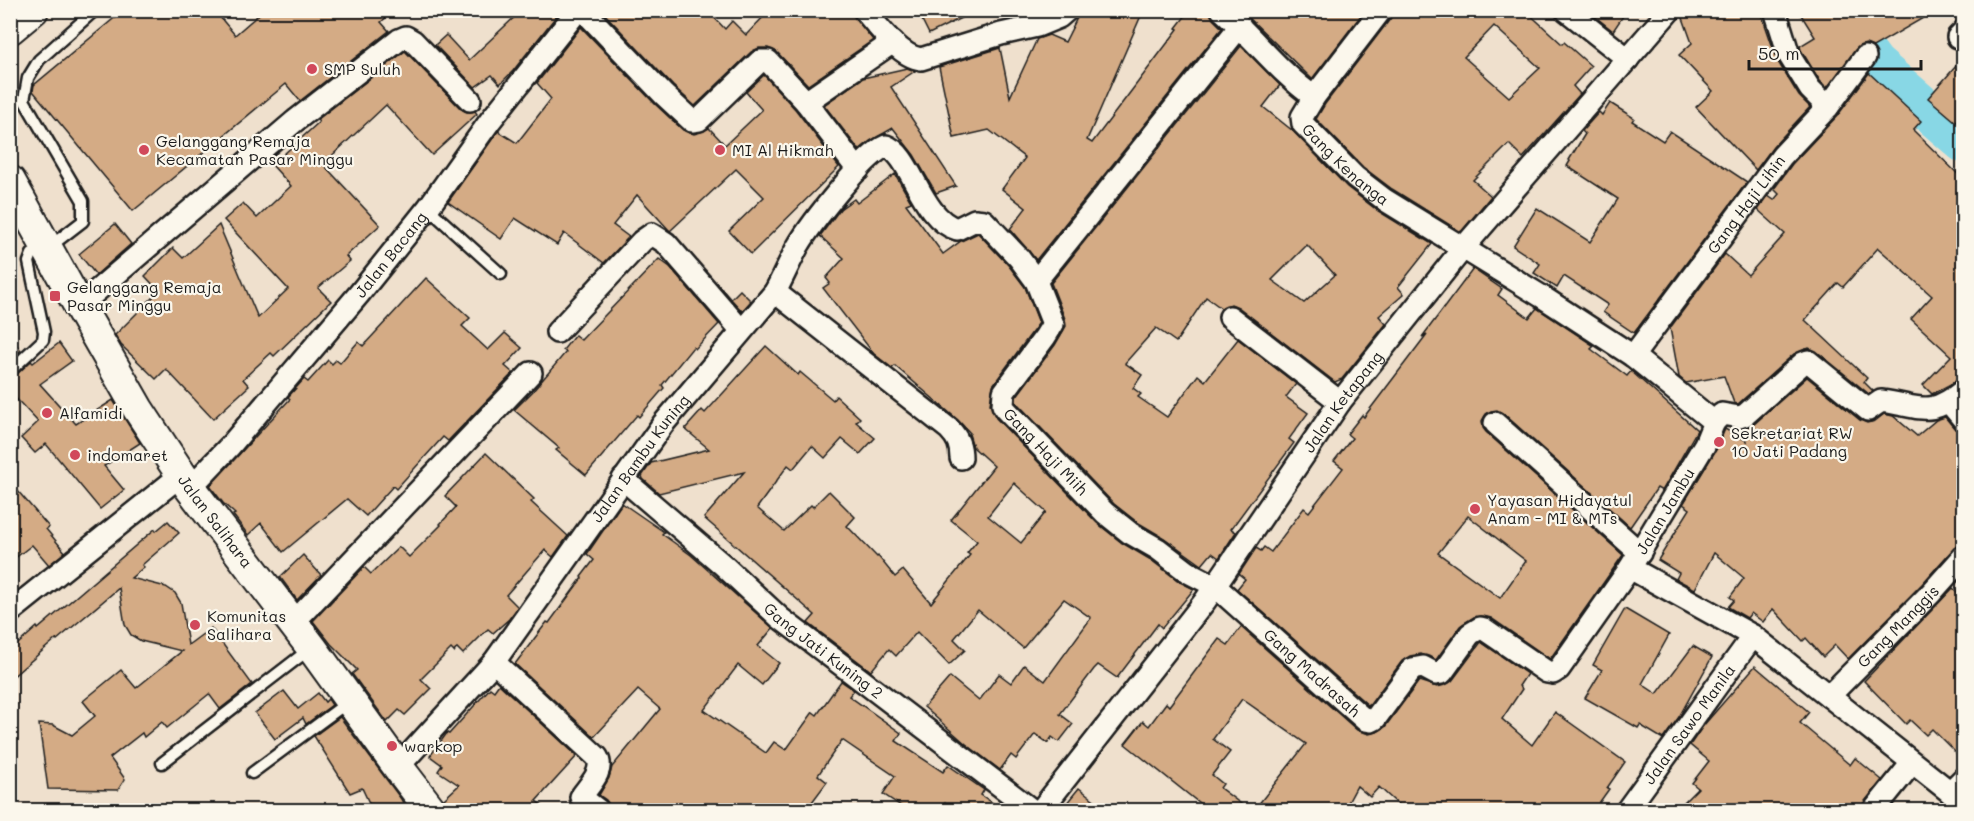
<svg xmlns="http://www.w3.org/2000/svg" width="1974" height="821" viewBox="0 0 1974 821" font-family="Mali,sans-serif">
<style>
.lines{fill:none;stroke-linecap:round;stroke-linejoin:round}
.river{stroke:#88d7e5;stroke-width:42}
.building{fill:#d4ab85;stroke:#1c1c1c;stroke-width:1.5;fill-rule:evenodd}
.lane-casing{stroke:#1c1c1c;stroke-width:15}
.street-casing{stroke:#1c1c1c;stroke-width:26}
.secondary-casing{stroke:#1c1c1c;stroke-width:34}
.lane{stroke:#fbf7ec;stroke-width:10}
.street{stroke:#fbf7ec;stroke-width:21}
.secondary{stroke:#fbf7ec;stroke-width:30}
.poi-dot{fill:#d1495b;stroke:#fbf7ec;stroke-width:2}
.labels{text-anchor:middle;stroke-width:4.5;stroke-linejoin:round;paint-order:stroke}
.poi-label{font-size:16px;fill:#1c1c1c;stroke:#fbf7ec;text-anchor:start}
.street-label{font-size:16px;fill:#1c1c1c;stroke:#fbf7ec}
</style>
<rect width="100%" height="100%" fill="#efe0cd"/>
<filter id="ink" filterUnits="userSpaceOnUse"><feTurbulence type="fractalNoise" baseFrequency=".0167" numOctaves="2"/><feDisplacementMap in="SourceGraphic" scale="12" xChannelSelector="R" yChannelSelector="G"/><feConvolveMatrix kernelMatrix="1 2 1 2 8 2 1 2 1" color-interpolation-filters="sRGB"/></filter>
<g filter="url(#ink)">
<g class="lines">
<polyline class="river" points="1834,10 1874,64 1964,142"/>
</g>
<g class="building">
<polygon points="124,10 214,10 235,35 264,10 395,10 381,22 389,31 300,101 286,84 133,211 33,91 34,85"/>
<polygon points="522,10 561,10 513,71 500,84 492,75 475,87 435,45 446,35 469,60"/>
<polygon points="601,10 707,10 725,29 732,21 746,35 770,10 849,10 873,40 808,85 777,52 768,48 759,48 751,52 695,106 673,86"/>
<polygon points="917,10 977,10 929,34"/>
<polygon points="1081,10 1143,11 1087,140 1092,143 1178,29 1176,28 1190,10 1210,10 1213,19 1222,28 1036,260 1010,229 1026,208 1002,189 1025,158 989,130 954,138 939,67 1000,48 1010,97 1037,39 1049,35 1065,42"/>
<polygon points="1241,10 1365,10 1312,79"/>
<path d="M1394,10H1525L1562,44L1564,42L1591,66L1573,86L1580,94L1523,158L1509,144L1473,180L1491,196L1461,232L1392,189L1363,167L1316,119L1325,104L1391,18ZM1494,26L1540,68L1509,97L1464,57Z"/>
<polygon points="1587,10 1627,10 1613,31"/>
<polygon points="1691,10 1760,10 1778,62 1799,96 1810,107 1773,147 1756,170 1696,107 1713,91 1679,55 1692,43 1683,18"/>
<polygon points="1798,10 1937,10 1873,47 1866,44 1859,46 1827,88 1820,81 1801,50 1800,46 1815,37"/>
<polygon points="581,27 655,104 683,130 694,134 701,132 709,128 725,145 762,110 746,92 764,75 796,110 839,167 751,254 729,231 764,197 736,169 670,231 637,195 613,225 629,237 604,263 564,233 557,245 515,218 501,239 448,202 498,131 517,143 551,99 537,83"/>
<path d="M1241,46L1280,85L1263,107L1293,131L1347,187L1378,211L1432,244L1398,287L1404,294L1379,316L1386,324L1342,379L1335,382L1238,307L1231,304L1221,308L1206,297L1176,342L1156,328L1125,363L1142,375L1133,388L1141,394L1138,397L1167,417L1198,375L1205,381L1238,339L1296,384L1286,397L1308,413L1289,439L1294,443L1231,529L1236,532L1219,558L1212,553L1202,565L1164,538L1137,522L1114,504L1016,402V397L1055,345L1066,326L1065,319L1051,283ZM1307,245L1335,275L1304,303L1272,280Z"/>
<polygon points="405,51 461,109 467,112 475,111 477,114 432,155 386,105 323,164 380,225 346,256 350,261 318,288 331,301 274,356 271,353 243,379 249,386 213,419 166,369 156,379 121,345 115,335 159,291 145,276 173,248 183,258 219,225 258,318 288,289 224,220 243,203 257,218 291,186 272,165 319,122 317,120"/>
<polygon points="1964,57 1964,113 1956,122 1928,98"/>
<polygon points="907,68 915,71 891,87 956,186 936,193 914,155 893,128 870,141 859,150 824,105 863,78"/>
<polygon points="1869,73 1921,121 1913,130 1964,180 1964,377 1932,394 1923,385 1951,356 1911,319 1932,296 1878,248 1843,287 1838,283 1805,320 1867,378 1864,382 1873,391 1869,394 1816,351 1809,348 1794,354 1738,404 1734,403 1724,376 1686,383 1679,377 1670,328 1725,254 1748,275 1785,234 1758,210 1768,196 1774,200 1779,194 1774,189 1792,164 1838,115"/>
<polygon points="1610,103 1634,118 1632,121 1663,141 1670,131 1747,182 1634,333 1603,312 1608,305 1564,276 1557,288 1534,273 1540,264 1513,246 1537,208 1590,242 1618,199 1567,166 1570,161 1569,160 1585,134 1582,131 1599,112 1602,115"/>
<path d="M895,174L911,202L906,204L943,254L961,241L978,233L1009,266L1025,287L1039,323L993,385L990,404L996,418L1097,523L1122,543L1151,560L1180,582L1194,589L1162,628L1158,624L1117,678L1098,665L1094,669L1060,714L1073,724L1059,742L1052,737L1048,743L1035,734L1016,759L1011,755L1000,770L966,744L924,707L950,677L979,701L999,674L1011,683L1024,665L1045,681L1091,618L1064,599L1023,648L978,610L954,639L965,650L949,665L917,632L896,656L889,649L871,671L808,623L815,615L704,518L744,472L659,493L643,479L642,476L651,463L709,449L685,429L702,410L705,413L766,346L798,375L800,372L833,400L836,396L860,418L856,422L875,438L860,454L842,439L825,458L812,446L793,469L788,465L757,508L784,531L811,505L813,507L829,491L855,517L847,526L877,557L878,556L895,577L903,570L931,603L970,555L967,553L977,541L951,520L994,466L973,447L969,434L970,433L958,420L895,366L892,368L874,354L823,288L830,283L826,278L844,258L820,236L840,209L854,199L857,203ZM1014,483L1046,512L1021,543L988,516Z"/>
<polygon points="115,224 131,244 96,275 79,254"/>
<polygon points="659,259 670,267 719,324 695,349 693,347 662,385 664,388 639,417 637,415 586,475 556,450 559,448 514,410 533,391 566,352 563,350 575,335 581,340"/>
<path d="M1473,269L1502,289L1498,295L1529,318L1537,308L1594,346L1591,349L1627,376L1631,371L1697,430L1662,491L1657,488L1630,527L1504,414L1497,410L1491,411L1486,414L1482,421L1483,428L1486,432L1623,555L1550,659L1491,618L1483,616L1474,617L1460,626L1436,660L1421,654L1410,656L1402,661L1369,706L1237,589L1245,579L1239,574L1256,548L1261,551L1264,547L1271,552L1304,508L1309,512L1343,468L1334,461L1352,438L1347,434L1362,415L1364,417L1427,334L1422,337ZM1468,516L1526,561L1500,598L1438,553Z"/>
<polygon points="426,278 470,318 462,326 488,350 505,333 522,348 505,366 513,373 448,441 443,437 396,489 393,486 366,516 347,499 283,552 261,523 248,535 233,515 235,514 223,503 210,486 290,399 288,397 304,379 308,382 328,360 332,364 336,360 340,363 358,342 363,346"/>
<polygon points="740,290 751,301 742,311 731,299"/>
<polygon points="10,338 21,350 10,360"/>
<polygon points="59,343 72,361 40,384 76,424 113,400 140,443 104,466 124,490 100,509 46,444 35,453 21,438 38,422 10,392 10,378 15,376 31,361 33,363"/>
<polygon points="1807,377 1860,420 1867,423 1875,421 1884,414 1893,416 1917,436 1936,420 1945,417 1955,429 1964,432 1964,544 1954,548 1922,584 1848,659 1835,645 1823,657 1806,638 1803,641 1773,609 1763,622 1751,613 1747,618 1728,607 1734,600 1730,597 1744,578 1714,553 1695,589 1676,579 1679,573 1658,560 1690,509 1683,504 1716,450 1725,429 1747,441 1743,429 1754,424"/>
<polygon points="486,453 534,499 531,502 568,536 553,557 545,550 506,595 518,607 509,619 493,633 488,629 463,654 457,648 454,652 451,649 421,679 431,689 405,715 399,710 387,722 352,674 357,670 331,644 313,621 364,567 371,574 399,547 409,557 441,525 440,524 456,507 445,496"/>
<polygon points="10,482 49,527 46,529 65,552 49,565 32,545 10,562"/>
<polygon points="622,503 664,532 662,534 691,555 773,628 758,646 779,663 762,685 738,665 704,710 766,753 774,742 786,750 813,712 817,715 841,681 854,690 849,696 901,733 896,741 943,772 948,765 984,790 981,795 1003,810 955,810 945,803 939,810 907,810 883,794 895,776 842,740 818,775 827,782 806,810 613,810 606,800 599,795 609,778 612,767 660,709 638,690 594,737 515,664 547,622 549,623 582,578 581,577 594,560 587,554"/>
<polygon points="168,521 179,533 142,565 144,567 131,578 166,587 175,593 181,603 188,645 211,628 252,684 220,709 209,694 167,728 162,722 144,737 142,733 110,758 125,779 118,790 48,789 39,724 53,725 72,735 95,716 83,701 121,670 136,688 182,651 141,641 131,635 125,625 119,588 57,640 56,639 10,679 10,651 37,627 38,629 155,529 156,531"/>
<polygon points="303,555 321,575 297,600 280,577"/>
<polygon points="1953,588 1964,599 1964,761 1932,729 1926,735 1910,720 1906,724 1864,681"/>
<polygon points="1625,609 1669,635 1642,684 1657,694 1693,646 1712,657 1679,717 1663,739 1640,725 1638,728 1585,698 1602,670 1593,665"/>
<polygon points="1241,627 1357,730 1369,734 1377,732 1385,727 1419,681 1437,687 1445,685 1452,681 1481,642 1527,674 1519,686 1522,689 1502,719 1532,745 1555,712 1625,762 1607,788 1609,789 1594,810 1404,810 1379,787 1370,797 1357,786 1344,810 1254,810 1306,744 1242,699 1213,739 1230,752 1212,775 1223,784 1220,788 1249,810 1208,810 1125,744 1143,721 1149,726 1166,703 1169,706 1219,639 1228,645"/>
<polygon points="1755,666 1809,712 1800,723 1850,765 1855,758 1882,780 1858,810 1676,810 1698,788 1692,783 1709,761 1690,745 1703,726"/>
<polygon points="499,684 577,756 536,801 548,810 448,810 444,799 459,785 438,771 442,765 430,756 447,733 449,734 490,688 494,691"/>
<polygon points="284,691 298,709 318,693 325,702 328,699 332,705 306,724 303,718 275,739 255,713"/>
<polygon points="340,717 401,799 406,810 375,810 372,804 370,805 362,788 350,793 314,736"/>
<polygon points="1079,788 1107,810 1061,810"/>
</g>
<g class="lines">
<defs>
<g id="lane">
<polyline points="428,208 501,274"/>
<polyline points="10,371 43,340 44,332 29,262 32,254 48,248 83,221 83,201 24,100 28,78 39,60 95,10"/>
<polyline points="162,763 311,648"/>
<polyline points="252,773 348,702"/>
</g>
<g id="street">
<polyline points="583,10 664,95 692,121 699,120 760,61 768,61 806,102"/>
<path d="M864,10C877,25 900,57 921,59L1001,34L1037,26L1059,17L1067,10"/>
<path id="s1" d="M1222,10C1254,38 1280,73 1314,97L1302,117L1303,124L1355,177L1385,200L1541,296L1633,356L1714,422L1705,444L1630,568L1753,636L1950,792L1964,807"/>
<polyline points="1566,10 1628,59"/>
<polyline points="1775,10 1789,55 1810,89 1828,107"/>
<polyline points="1958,37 1964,31"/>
<polyline points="1314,97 1381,10"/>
<polyline points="858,170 806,102 893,42"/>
<polyline points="1036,281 1240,26"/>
<path d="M775,292L949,429C958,438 961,446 961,458"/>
<polyline points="79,306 295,121 399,40 406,37 413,41 470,100"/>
<polyline points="1230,317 1340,402"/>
<polyline points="557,332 642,241 652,234 666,243 741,330"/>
<path id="s2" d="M1633,356L1782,156L1828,107L1865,57"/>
<polyline points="1949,402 1964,420"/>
<path d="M1714,422L1722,414L1739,417L1745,415L1803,363L1808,361L1868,410L1881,401C1921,406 1928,419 1964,390"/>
<polyline points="1495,423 1640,553"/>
<path id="s3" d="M623,479L723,565L780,618L1032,810"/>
<path id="s4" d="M190,488L230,446L359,294L428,208L490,121L578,10"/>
<polyline points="10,612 181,475"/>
<polyline points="293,623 531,373"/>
<path d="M494,662L597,757C605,771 589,785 581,797L598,810"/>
<path id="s5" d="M1829,696L1931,593L1964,556"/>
<path id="s6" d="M398,767L494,662L663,424L775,292C783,277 790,261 798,246C811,224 864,155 886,146C912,155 920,218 957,229L975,220L984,221L1019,258L1036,281L1053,324L1045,337L1004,392L1003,405L1005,409L1105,513L1130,533L1158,549L1188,572L1215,586L1365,720L1371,721L1375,719L1412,669L1423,667L1436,674L1442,673L1470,634L1480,628L1484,629L1547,672L1553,673L1559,669L1630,568"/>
<polyline points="1950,792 1964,778"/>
<path id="s7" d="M1041,810L1205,601L1340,402L1464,247L1670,10"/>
<path id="s8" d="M1627,810L1753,636"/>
<polyline points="1874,810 1912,763"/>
</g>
<g id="secondary">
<polyline points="10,29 33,10"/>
<path id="s9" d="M10,181L79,306L138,409L190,488L312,648L398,767L431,810"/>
</g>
</defs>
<use href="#lane" class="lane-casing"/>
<use href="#street" class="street-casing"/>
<use href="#secondary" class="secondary-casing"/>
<use href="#lane" class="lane"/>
<use href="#street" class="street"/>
<use href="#secondary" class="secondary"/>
</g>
</g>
<g class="poi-dot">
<circle cx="312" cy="69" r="6"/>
<circle cx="144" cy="150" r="6"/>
<circle cx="720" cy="150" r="6"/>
<rect x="49" y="290" width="12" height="12" rx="3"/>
<circle cx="47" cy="413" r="6"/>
<circle cx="1719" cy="442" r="6"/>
<circle cx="75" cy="455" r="6"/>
<circle cx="1475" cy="509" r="6"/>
<circle cx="195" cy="625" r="6"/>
<circle cx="392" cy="746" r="6"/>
</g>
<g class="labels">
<g class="poi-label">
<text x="324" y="75">SMP Suluh</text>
<text x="156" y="147">Gelanggang Remaja<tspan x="156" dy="18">Kecamatan Pasar Minggu</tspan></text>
<text x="732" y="156">MI Al Hikmah</text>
<text x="67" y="293">Gelanggang Remaja<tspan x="67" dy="18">Pasar Minggu</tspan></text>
<text x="59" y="419">Alfamidi</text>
<text x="1731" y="439">Sekretariat RW<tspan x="1731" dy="18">10 Jati Padang</tspan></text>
<text x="87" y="461">indomaret</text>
<text x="1487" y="506">Yayasan Hidayatul<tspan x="1487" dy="18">Anam - MI &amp; MTs</tspan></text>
<text x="207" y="622">Komunitas<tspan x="207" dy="18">Salihara</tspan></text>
<text x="404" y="752">warkop</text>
</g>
<g class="street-label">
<text dy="6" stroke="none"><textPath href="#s1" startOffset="216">Gang Kenanga</textPath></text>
<text dy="6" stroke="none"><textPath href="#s2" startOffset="189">Gang Haji Lihin</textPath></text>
<text dy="6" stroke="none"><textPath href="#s4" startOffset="308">Jalan Bacang</textPath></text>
<text dy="6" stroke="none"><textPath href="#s7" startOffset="508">Jalan Ketapang</textPath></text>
<text dy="6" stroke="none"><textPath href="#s6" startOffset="1220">Gang Haji Miih</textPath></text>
<text dy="6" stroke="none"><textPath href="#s6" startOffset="393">Jalan Bambu Kuning</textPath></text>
<text transform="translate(1665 511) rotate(-59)" y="6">Jalan Jambu</text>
<text dy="6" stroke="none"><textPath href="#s9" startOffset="398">Jalan Salihara</textPath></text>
<text dy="6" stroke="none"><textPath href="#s5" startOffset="98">Gang Manggis</textPath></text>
<text dy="6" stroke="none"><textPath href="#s3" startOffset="264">Gang Jati Kuning 2</textPath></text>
<text dy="6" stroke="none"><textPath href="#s6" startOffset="1568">Gang Madrasah</textPath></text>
<text dy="6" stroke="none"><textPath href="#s8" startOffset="106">Jalan Sawo Manila</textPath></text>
</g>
</g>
<rect width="1974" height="821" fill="none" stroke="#fbf7ec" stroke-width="36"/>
<rect x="18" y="18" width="1938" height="785" fill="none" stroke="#1c1c1c" stroke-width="2" filter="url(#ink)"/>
<path d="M1749 60v9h172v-9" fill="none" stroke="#1c1c1c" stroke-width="3"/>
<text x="1758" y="60" font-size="18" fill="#1c1c1c" stroke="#fbf7ec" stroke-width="4.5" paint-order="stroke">50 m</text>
</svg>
